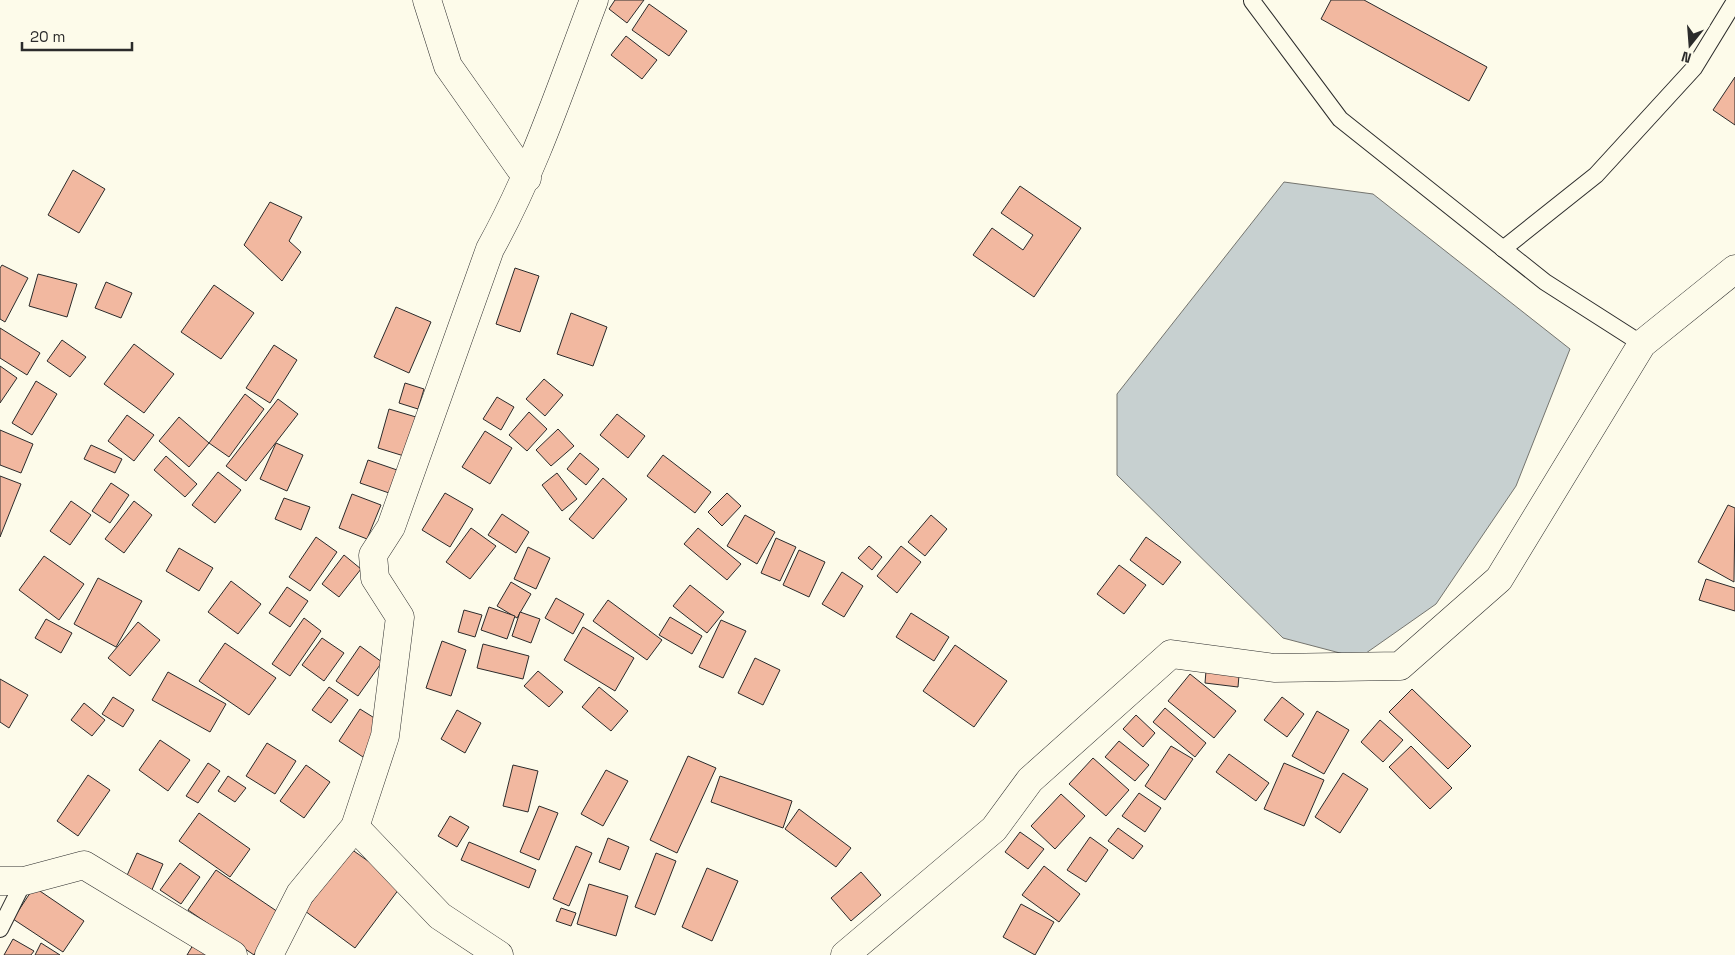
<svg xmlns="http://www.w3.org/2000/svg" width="1735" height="955" viewBox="0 0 1735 955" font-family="'Space Grotesk',sans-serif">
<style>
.water{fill:#c7d0d0;stroke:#74746e}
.building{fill:#f2b8a0;stroke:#2b2b2b}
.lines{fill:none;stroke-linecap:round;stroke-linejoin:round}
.service-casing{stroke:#2b2b2b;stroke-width:18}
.minor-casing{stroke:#2b2b2b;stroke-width:29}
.service{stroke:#fdfbea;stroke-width:16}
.minor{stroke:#fdfbea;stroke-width:28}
</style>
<rect width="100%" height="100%" fill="#fdfbea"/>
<polygon class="water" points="1284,182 1373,194 1570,349 1516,486 1436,604 1359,658 1283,638 1117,475 1117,394"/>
<g class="building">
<polygon points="615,0 644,0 627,23 609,9"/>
<polygon points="1331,0 1364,0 1487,67 1469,101 1321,19"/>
<polygon points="649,4 687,31 669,56 632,30"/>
<polygon points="626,36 657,60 642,79 611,55"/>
<polygon points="1735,77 1735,125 1713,110"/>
<polygon points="73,170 105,189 79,233 48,215"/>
<polygon points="1020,186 1081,228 1034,297 973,255 992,228 1023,250 1033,235 1001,213"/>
<polygon points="270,202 302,217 289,241 301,252 282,281 244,245"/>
<polygon points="2,265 28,278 5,322 0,319 0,268"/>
<polygon points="515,268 539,276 520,332 496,324"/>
<polygon points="38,274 77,284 67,317 29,306"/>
<polygon points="106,282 132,293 121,318 95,308"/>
<polygon points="214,285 254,313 221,359 181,332"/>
<polygon points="396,307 431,322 409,373 374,357"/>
<polygon points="571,313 607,327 593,366 557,354"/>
<polygon points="0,328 40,353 27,375 0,358"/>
<polygon points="62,340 86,357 70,377 47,361"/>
<polygon points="134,344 174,374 144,413 104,384"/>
<polygon points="274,345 297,360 270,403 246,388"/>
<polygon points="0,366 17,378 0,403"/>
<polygon points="544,379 563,395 545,416 526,399"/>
<polygon points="36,381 57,394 32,435 12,423"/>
<polygon points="405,383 424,389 418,409 399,403"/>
<polygon points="245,394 264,409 229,457 209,443"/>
<polygon points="497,397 514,407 501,430 483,419"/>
<polygon points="278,399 298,414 246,481 226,466"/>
<polygon points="389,409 416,417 404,456 378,448"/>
<polygon points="529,412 547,429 527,451 509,435"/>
<polygon points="617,414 645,436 628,458 600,435"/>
<polygon points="127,415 154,435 134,461 108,441"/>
<polygon points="179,417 209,443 189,467 159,441"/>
<polygon points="558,429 574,446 551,466 536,450"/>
<polygon points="0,430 33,444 21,473 0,465"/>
<polygon points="485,431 512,448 490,484 462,467"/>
<polygon points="276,443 303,455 287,491 260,479"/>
<polygon points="91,445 122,459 115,473 84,459"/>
<polygon points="580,453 599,469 586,485 567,469"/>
<polygon points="663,455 711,492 695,513 647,476"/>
<polygon points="166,456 197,484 185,497 154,470"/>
<polygon points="368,460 400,471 392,494 360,483"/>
<polygon points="218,472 241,490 215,523 192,505"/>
<polygon points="557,473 577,499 562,511 542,485"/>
<polygon points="0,476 21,484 0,537"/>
<polygon points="603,478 627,499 593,539 569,519"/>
<polygon points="111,483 129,495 110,523 92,511"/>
<polygon points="445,493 473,509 450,547 422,530"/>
<polygon points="727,493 741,506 722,526 708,512"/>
<polygon points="352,494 381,505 367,539 339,528"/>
<polygon points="284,498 310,507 301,530 275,519"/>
<polygon points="71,501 91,515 70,545 50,531"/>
<polygon points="134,501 152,515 124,553 105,539"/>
<polygon points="1728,505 1735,508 1734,582 1698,562"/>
<polygon points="502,514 529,532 516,553 488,535"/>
<polygon points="745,515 775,532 757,564 727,546"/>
<polygon points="931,515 947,529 925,556 908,542"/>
<polygon points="471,528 496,546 470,579 446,562"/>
<polygon points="698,528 741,564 727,580 684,544"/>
<polygon points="316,537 337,552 310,591 289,577"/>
<polygon points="1146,537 1181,562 1163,585 1130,560"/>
<polygon points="776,538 796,547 780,581 761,573"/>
<polygon points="869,546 882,557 872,570 858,558"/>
<polygon points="901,546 921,562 897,593 877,576"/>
<polygon points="528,547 550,558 536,589 514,579"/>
<polygon points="179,548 213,568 199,591 166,571"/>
<polygon points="799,550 825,562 809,597 783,585"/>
<polygon points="344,555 361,569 339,597 322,584"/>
<polygon points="44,556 84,584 59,620 19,590"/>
<polygon points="1119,565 1146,585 1124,614 1097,594"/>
<polygon points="842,572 863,586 844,617 822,604"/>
<polygon points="98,578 142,601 116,647 74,624"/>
<polygon points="1706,579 1735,588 1735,611 1699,600"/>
<polygon points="231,581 261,604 238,634 208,612"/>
<polygon points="511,582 531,594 517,618 497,606"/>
<polygon points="690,585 724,612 707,633 673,606"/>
<polygon points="287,587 308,601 290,627 269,613"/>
<polygon points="556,598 584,614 573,634 545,618"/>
<polygon points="608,600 662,640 647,660 593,621"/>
<polygon points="489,607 515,616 507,639 481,630"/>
<polygon points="464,610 482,615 475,637 458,632"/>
<polygon points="520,612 540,619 531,643 512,636"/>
<polygon points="911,613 949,637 934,661 896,637"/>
<polygon points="670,617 702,636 692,654 659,635"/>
<polygon points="304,618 321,631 290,676 272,664"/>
<polygon points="46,619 72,633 61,653 35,638"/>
<polygon points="721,620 746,631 723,678 699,667"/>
<polygon points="138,622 160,640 130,676 108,658"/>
<polygon points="583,627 634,658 615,691 564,660"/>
<polygon points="322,638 344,653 324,681 302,665"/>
<polygon points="442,641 466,650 451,696 426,688"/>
<polygon points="225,643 276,678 249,715 199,681"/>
<polygon points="483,644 529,656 523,679 477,668"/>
<polygon points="955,645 1007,681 974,727 923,691"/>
<polygon points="360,646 382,662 358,696 336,681"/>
<polygon points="755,658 780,670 763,705 738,693"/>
<polygon points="538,671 563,692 549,707 524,686"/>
<polygon points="1206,671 1239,675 1238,687 1205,683"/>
<polygon points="168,672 226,704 210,732 152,700"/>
<polygon points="1190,674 1236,711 1214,738 1168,701"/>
<polygon points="0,679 28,695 9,728 0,722"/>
<polygon points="329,687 348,700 331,723 312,710"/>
<polygon points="599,687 628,711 611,731 582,707"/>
<polygon points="1412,689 1471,746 1448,769 1389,712"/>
<polygon points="113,697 134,710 123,727 102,714"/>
<polygon points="1282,697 1304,714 1287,737 1264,720"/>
<polygon points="84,703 105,720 92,736 71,720"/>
<polygon points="1165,708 1206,743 1195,757 1153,722"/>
<polygon points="360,709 384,724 363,757 339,741"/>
<polygon points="457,710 481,723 465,753 441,739"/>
<polygon points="1317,711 1349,730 1324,774 1292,756"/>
<polygon points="1136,715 1155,733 1143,747 1123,729"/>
<polygon points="1380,720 1403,740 1383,762 1361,742"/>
<polygon points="160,740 190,760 168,791 139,770"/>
<polygon points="1119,741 1149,765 1135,781 1105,757"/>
<polygon points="267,743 296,761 275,794 246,776"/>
<polygon points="1171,746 1193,759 1165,800 1145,786"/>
<polygon points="1411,746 1452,788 1430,809 1389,767"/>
<polygon points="1229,754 1269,783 1256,801 1216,772"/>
<polygon points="688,756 716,768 677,853 650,840"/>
<polygon points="1093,758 1129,790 1106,816 1069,784"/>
<polygon points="208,763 220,771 198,803 186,796"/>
<polygon points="1284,763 1324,780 1304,826 1264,809"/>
<polygon points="306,765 330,782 304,818 280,801"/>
<polygon points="513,765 538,771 528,812 503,806"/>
<polygon points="606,770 628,781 603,826 581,814"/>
<polygon points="1343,773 1368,789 1340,833 1315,817"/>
<polygon points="88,775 110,790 78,836 57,821"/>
<polygon points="228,776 246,788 235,802 218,791"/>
<polygon points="720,776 792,801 783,828 711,802"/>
<polygon points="1139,793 1161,808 1145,832 1122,816"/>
<polygon points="1061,794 1085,816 1055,849 1031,826"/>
<polygon points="539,806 558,813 539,860 520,852"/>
<polygon points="799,809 851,848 836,867 785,829"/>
<polygon points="199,813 250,849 230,877 179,841"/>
<polygon points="450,816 469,827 457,847 438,836"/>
<polygon points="1118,828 1143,846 1133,859 1108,841"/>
<polygon points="1020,832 1044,849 1028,869 1005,852"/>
<polygon points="1090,837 1108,850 1086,882 1067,870"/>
<polygon points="608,838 629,847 620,870 599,862"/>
<polygon points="469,842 536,870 529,888 461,860"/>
<polygon points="576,846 592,853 569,906 553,899"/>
<polygon points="351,849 402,885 355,948 305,911"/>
<polygon points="137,853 163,864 151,892 125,880"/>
<polygon points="656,853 676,861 655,915 635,907"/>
<polygon points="180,863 200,877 181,904 160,890"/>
<polygon points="1044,866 1080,894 1059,922 1022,895"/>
<polygon points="707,868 738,881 712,941 682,927"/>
<polygon points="216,870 281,914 254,955 188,910"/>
<polygon points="861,872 881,895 851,921 831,898"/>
<polygon points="589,884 628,896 616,936 577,924"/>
<polygon points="34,887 84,921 63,952 13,919"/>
<polygon points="1021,904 1054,922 1035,955 1003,937"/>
<polygon points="561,908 576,913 571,926 556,921"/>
<polygon points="199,935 218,955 187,955"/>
<polygon points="13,939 34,951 31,955 4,955"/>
<polygon points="41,943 60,955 35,955"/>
</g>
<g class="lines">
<defs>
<g id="service">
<polyline points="1252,1 1340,119 1545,282 1642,344"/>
<polyline points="1503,249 1596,175 1694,68 1735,1"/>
<polyline points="0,929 24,881"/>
</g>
<g id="minor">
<polyline points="427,0 448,66 527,178"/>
<polyline points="355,827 440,916 499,955"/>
<polyline points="0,881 24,881 84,865 233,955"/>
<path d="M269,955L300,894L355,827L385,736L400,617L375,578L373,555L391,527L490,249C534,170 562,84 594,0"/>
<polyline points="845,955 994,829 1030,780 1171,654 1274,668 1400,666 1499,579 1642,344 1735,269"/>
</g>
</defs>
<use href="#service" class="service-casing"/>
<use href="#minor" class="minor-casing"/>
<use href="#service" class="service"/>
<use href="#minor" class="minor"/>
</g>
<g transform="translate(1690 45) rotate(197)" stroke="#fdfbea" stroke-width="4" paint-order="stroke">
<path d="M0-4L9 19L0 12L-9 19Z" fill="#2b2b2b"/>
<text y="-8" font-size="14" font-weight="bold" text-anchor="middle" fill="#2b2b2b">N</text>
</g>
<path d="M22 42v8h110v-8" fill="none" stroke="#2b2b2b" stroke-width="2.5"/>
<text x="30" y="42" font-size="15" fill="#2b2b2b" stroke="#fdfbea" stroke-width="4" paint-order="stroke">20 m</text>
</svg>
